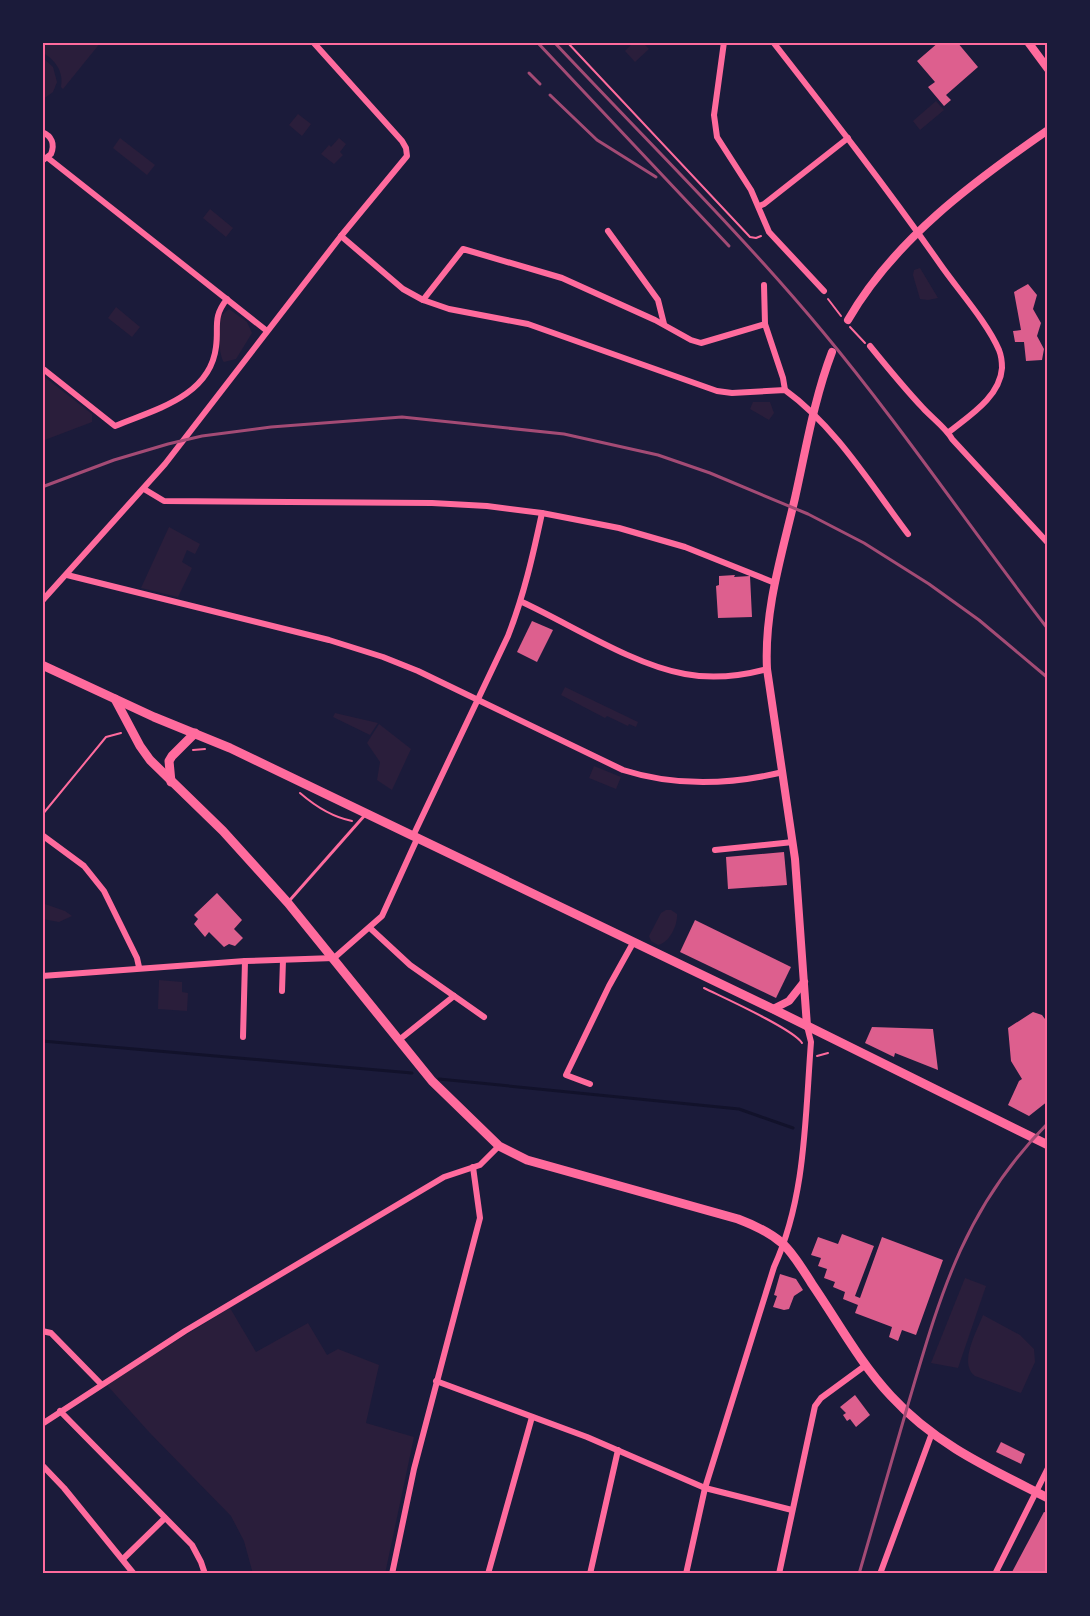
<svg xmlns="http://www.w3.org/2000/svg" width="1090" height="1616" viewBox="0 0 1090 1616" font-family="'Fira Sans',sans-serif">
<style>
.green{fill:#2a1e3b}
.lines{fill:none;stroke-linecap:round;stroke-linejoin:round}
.stream{stroke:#12122b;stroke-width:3}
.building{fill:#dd5f8e}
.path{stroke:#ff6b9d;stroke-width:2}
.service{stroke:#ff6b9d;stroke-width:3}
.minor{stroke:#ff6b9d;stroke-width:6}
.tertiary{stroke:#ff6b9d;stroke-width:8}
.primary{stroke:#ff6b9d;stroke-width:9}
.rail{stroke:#a44b75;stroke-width:3}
.neatline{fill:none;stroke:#ff6b9d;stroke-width:2}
</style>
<rect width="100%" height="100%" fill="#1b1b3a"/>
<g class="green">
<path d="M42,42H101L63,89L61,87C64,71 55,60 42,52Z"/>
<polygon points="634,42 642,42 649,49 635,62 625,51"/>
<polygon points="42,57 53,67 57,82 53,92 42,100"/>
<polygon points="936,101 944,110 920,130 913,121"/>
<polygon points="298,114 311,124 302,136 289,125"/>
<polygon points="120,138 155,165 147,175 113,148"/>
<polygon points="339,138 346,144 340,152 343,155 334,164 321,154 329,145 331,147"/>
<polygon points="210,209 233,228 226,237 203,218"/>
<polygon points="920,268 938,298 928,300 920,299 913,275 914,270"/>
<polygon points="116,307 140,327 132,337 108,318"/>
<path d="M229,309L247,322L252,333L236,359L224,362C219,356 218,330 219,321C220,316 224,313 229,309Z"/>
<polygon points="42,375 92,414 92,422 42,441"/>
<polygon points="753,402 770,402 774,413 769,420 750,409"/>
<polygon points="169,527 200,544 195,554 187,550 182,562 192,568 178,597 141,588"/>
<polygon points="565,687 638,722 636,727 629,724 628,726 607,716 605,718 561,695"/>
<polygon points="335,713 378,723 370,735 333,717"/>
<polygon points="379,724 411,749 392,790 377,780 380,762 367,743"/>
<polygon points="594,766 621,777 616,789 589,778"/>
<polygon points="42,903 65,911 72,916 59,922 42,919"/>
<path d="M666,910H671L677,914C678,925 669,943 658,945L651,941L649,936L661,913Z"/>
<polygon points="159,980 182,982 182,992 188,993 187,1011 158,1009"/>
<polygon points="965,1278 986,1286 958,1368 931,1363"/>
<polygon points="230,1308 256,1352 308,1323 327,1355 338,1349 379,1365 366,1423 414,1437 385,1574 253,1574 244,1541 231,1516 149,1432 106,1384"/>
<path d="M983,1315L1020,1335L1034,1349L1035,1362L1021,1393L975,1376C958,1364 977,1331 983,1315Z"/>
</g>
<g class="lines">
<g class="stream">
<polyline points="42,1041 412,1073"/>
<polyline points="439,1079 739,1109 793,1128"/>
</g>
</g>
<g class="building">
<polygon points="939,42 957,42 978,67 946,95 951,100 944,106 928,87 935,82 917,61"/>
<polygon points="1028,284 1037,295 1033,309 1041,323 1037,336 1044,349 1042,360 1026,361 1024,342 1015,342 1013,331 1021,330 1014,292"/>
<polygon points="735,575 734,577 750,576 752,617 718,618 716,586 719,585 719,576"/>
<polygon points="532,621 553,630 537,662 517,652"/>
<polygon points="784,852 787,885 728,889 726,857"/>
<polygon points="217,893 242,920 234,929 243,938 235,946 229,944 224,947 209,932 205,937 194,924 198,919 194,915"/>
<polygon points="695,920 791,967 776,998 680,952"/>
<polygon points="1033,1012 1042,1015 1048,1023 1048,1101 1029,1116 1008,1105 1019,1081 1022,1079 1011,1061 1008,1028"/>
<polygon points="872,1027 933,1029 938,1070 895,1053 894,1057 865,1043"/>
<polygon points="842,1234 874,1246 855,1296 860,1298 882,1237 943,1260 916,1335 902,1330 898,1341 889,1337 892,1327 855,1313 858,1305 843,1299 845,1292 833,1287 835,1282 824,1278 827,1269 818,1266 821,1258 811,1255 818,1237 838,1244"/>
<polygon points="780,1274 796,1279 803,1290 794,1296 789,1309 784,1310 773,1307 777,1296 774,1295"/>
<polygon points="855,1395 870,1415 856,1427 850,1419 847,1421 843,1415 846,1413 840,1407"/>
<polygon points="1001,1442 1025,1454 1021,1464 996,1452"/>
<polygon points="1044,1512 1048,1513 1048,1574 1011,1574"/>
</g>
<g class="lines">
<g class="path">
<polyline points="567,42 750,237 756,238 761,236"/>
<polyline points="828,299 841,316"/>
<polyline points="850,327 865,343"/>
<polyline points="193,750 205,749"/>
<path d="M300,793C315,806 332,817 352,821"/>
<polyline points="42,815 106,737 121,733"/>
<path d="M704,988C722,997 794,1029 802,1043"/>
<polyline points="817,1056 828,1053"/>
</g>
<polyline class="service" points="290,900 365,815"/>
<g class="minor">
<polyline points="724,42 714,115 717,137 751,190 769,232 824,291"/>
<path d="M773,42C830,115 887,188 940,264C958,290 987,322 999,350C1001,355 1002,362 1002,368C1000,397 969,416 949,432"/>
<path d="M42,132C52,136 55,144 51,154L42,161"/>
<polyline points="48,158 267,331"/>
<polyline points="759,206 764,204 848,138"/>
<polyline points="608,231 658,300 664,324"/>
<path d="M341,236L403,289L423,300L449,309L528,324L717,391L732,393L785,390C835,426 871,485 908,534"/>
<polyline points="764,285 765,324 783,378 785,390"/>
<polyline points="423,300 463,249 562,278 655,320 691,340 701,343 765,324"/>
<path d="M870,346C887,367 904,388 923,408C931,417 947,429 952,439L1048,543"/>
<path d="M42,368L115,426C153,410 210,397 216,347C219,326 212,318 227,299"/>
<polyline points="144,489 164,501 432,503 487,506 542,513 619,528 685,547 775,583"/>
<path d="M67,575L329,640L383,657L418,671L623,770C676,787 729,785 783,772"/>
<polyline points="42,601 165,464 341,236 407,156 406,148 402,141 313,42"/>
<path d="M522,602C570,624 633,665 685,674C712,679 741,676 767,669"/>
<polyline points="42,835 84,866 104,891 137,958 139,967"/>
<path d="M413,836L508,636C524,595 533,555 542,513"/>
<polyline points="715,850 793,842"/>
<polyline points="370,928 410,965 484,1017"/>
<polyline points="42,976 245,961 334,958 382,916 417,839"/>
<polyline points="282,991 283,960"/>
<polyline points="243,1037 245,961"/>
<polyline points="399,1040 454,996"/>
<polyline points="590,1084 566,1075 609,986 633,943"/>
<polyline points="42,1331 51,1333 101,1384"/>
<polyline points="436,1381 587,1437 705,1488 792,1510"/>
<polyline points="60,1411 192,1545 201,1562 205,1574"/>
<polyline points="42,1424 185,1331 444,1177 480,1165 499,1146"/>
<polyline points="42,1465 64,1488 134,1574"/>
<polyline points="123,1559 165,1518"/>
<polyline points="392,1574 414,1469 480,1218 473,1167"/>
<polyline points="488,1574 532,1417"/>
<polyline points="590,1574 618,1450"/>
<path d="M686,1574L705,1488L774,1267C806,1197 805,1118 811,1042L807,1026"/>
<polyline points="779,1574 815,1406 821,1398 866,1365"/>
<polyline points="880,1574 932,1433"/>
<polyline points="995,1574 1048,1468"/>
</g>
<g class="tertiary">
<polyline points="1028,42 1048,69"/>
<path d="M848,320C894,240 973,182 1048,130"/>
<polyline points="773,1009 789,1001 804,982"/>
<path d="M807,1026L795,859L767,669C764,610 782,554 795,498C806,449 814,399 832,352"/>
</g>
<g class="primary">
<polyline points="42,665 154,717 230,748 773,1009 1048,1145"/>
<path d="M115,699L140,746L150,760L223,831L288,903L432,1081L499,1146L527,1160L738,1219C754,1225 769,1232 782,1243C794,1254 803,1270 812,1284C838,1322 860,1363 891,1396C936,1445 991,1469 1048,1498"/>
<polyline points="171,782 169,761 172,756 195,733"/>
</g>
<g class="rail">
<polyline points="537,42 729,246"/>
<path d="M554,42C644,138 739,231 823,332C902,427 972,531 1048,629"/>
<polyline points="529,73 540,84"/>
<polyline points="550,95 597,140 656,177"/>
<polyline points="42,487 114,460 168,444 202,436 271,427 402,417 564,434 658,455 710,473 808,514 864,543 929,584 979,620 1048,678"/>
<path d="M859,1574C875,1519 891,1464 907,1408C940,1296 963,1209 1048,1123"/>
</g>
</g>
<rect width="1090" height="1616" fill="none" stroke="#1b1b3a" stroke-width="87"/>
<rect x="44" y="44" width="1002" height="1528" class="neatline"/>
</svg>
